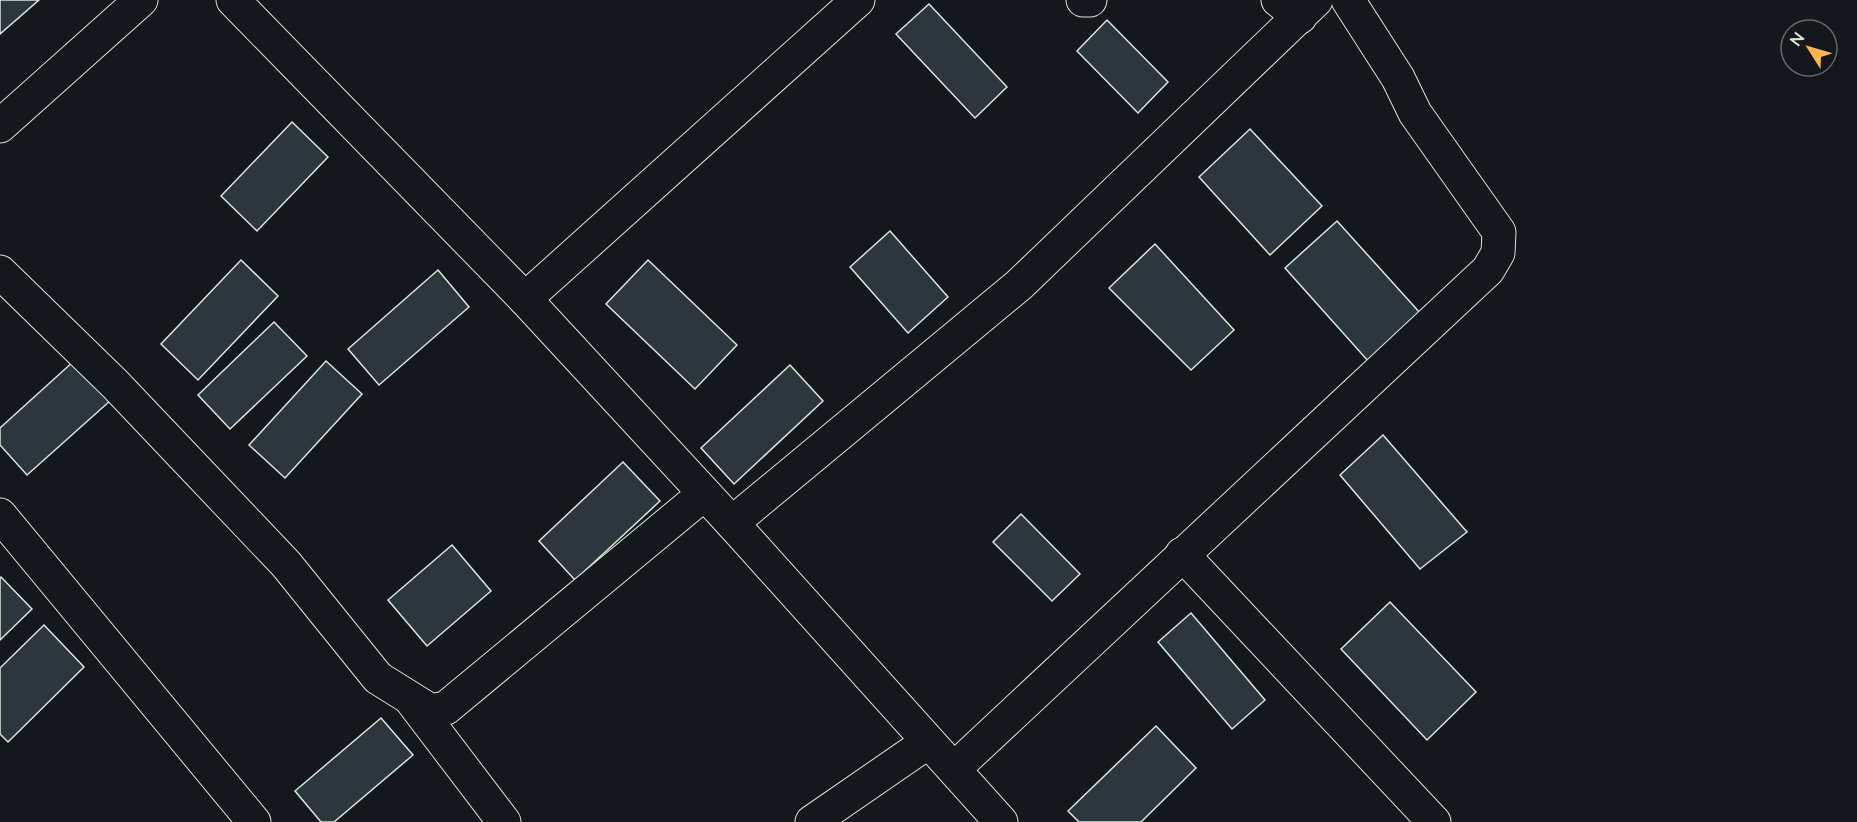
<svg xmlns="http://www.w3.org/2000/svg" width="1857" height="822" viewBox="0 0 1857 822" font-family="Lato,sans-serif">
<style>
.building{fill:#2c363c;stroke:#d8e6dc;stroke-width:1.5}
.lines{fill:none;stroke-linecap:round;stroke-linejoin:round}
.minor-casing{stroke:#d8e6dc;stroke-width:35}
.minor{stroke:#14181c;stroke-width:33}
</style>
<rect width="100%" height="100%" fill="#14181c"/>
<g class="building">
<polygon points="0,0 39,0 0,34"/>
<polygon points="929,4 1007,87 975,118 896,34"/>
<polygon points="1107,20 1168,82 1138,113 1077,51"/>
<polygon points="292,122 328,157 257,231 221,196"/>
<polygon points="1250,129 1322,206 1270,255 1199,177"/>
<polygon points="1337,221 1421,314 1369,362 1285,268"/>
<polygon points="890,231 948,297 908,333 850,267"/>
<polygon points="1155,244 1234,330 1191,370 1109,288"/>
<polygon points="241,260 278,296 198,380 161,344"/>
<polygon points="648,260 737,345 695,389 606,304"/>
<polygon points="438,270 469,307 379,385 348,349"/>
<polygon points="274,322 307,356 230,429 198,395"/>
<polygon points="75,360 111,400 27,475 0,445 0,428"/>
<polygon points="326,361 362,394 285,478 249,445"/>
<polygon points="790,365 823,401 734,484 701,448"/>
<polygon points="1383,435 1467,532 1420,569 1340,475"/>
<polygon points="623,462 660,501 575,580 539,541"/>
<polygon points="1021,514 1080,574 1052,601 993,542"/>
<polygon points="452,545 491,591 427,646 388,600"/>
<polygon points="1,577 32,609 0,640 0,578"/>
<polygon points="1390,602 1476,692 1427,740 1341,649"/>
<polygon points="1191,613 1265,700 1232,729 1158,642"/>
<polygon points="44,625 84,667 8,742 0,734 0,668"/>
<polygon points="381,718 413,755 334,822 321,822 295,791"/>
<polygon points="1156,726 1196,768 1141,822 1079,822 1068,811"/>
</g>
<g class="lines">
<defs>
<g id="minor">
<polyline points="233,0 525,299 732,523 1001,822"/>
<polyline points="1083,0 1090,0"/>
<polyline points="1278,0 1300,17"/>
<polyline points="0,126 141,0"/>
<polyline points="0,272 115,384 286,564 378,678 431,711 446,708 704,494"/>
<polyline points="525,299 858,0"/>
<polyline points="0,515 254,822"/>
<polyline points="732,523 1019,285 1316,0"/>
<polyline points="1182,554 1434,822"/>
<polyline points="412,701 504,822"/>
<polyline points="954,769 1488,270 1498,253 1499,232 1415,113 1398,78 1348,0"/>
<polyline points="812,822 928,742"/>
</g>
</defs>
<use href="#minor" class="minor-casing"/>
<use href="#minor" class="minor"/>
</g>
<g transform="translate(1809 48) rotate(307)"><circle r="28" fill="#14181c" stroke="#626a69" stroke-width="1.5"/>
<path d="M0-4.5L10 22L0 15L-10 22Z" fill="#ffb74d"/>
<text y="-9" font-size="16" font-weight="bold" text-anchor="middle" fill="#d8e6dc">N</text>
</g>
</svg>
